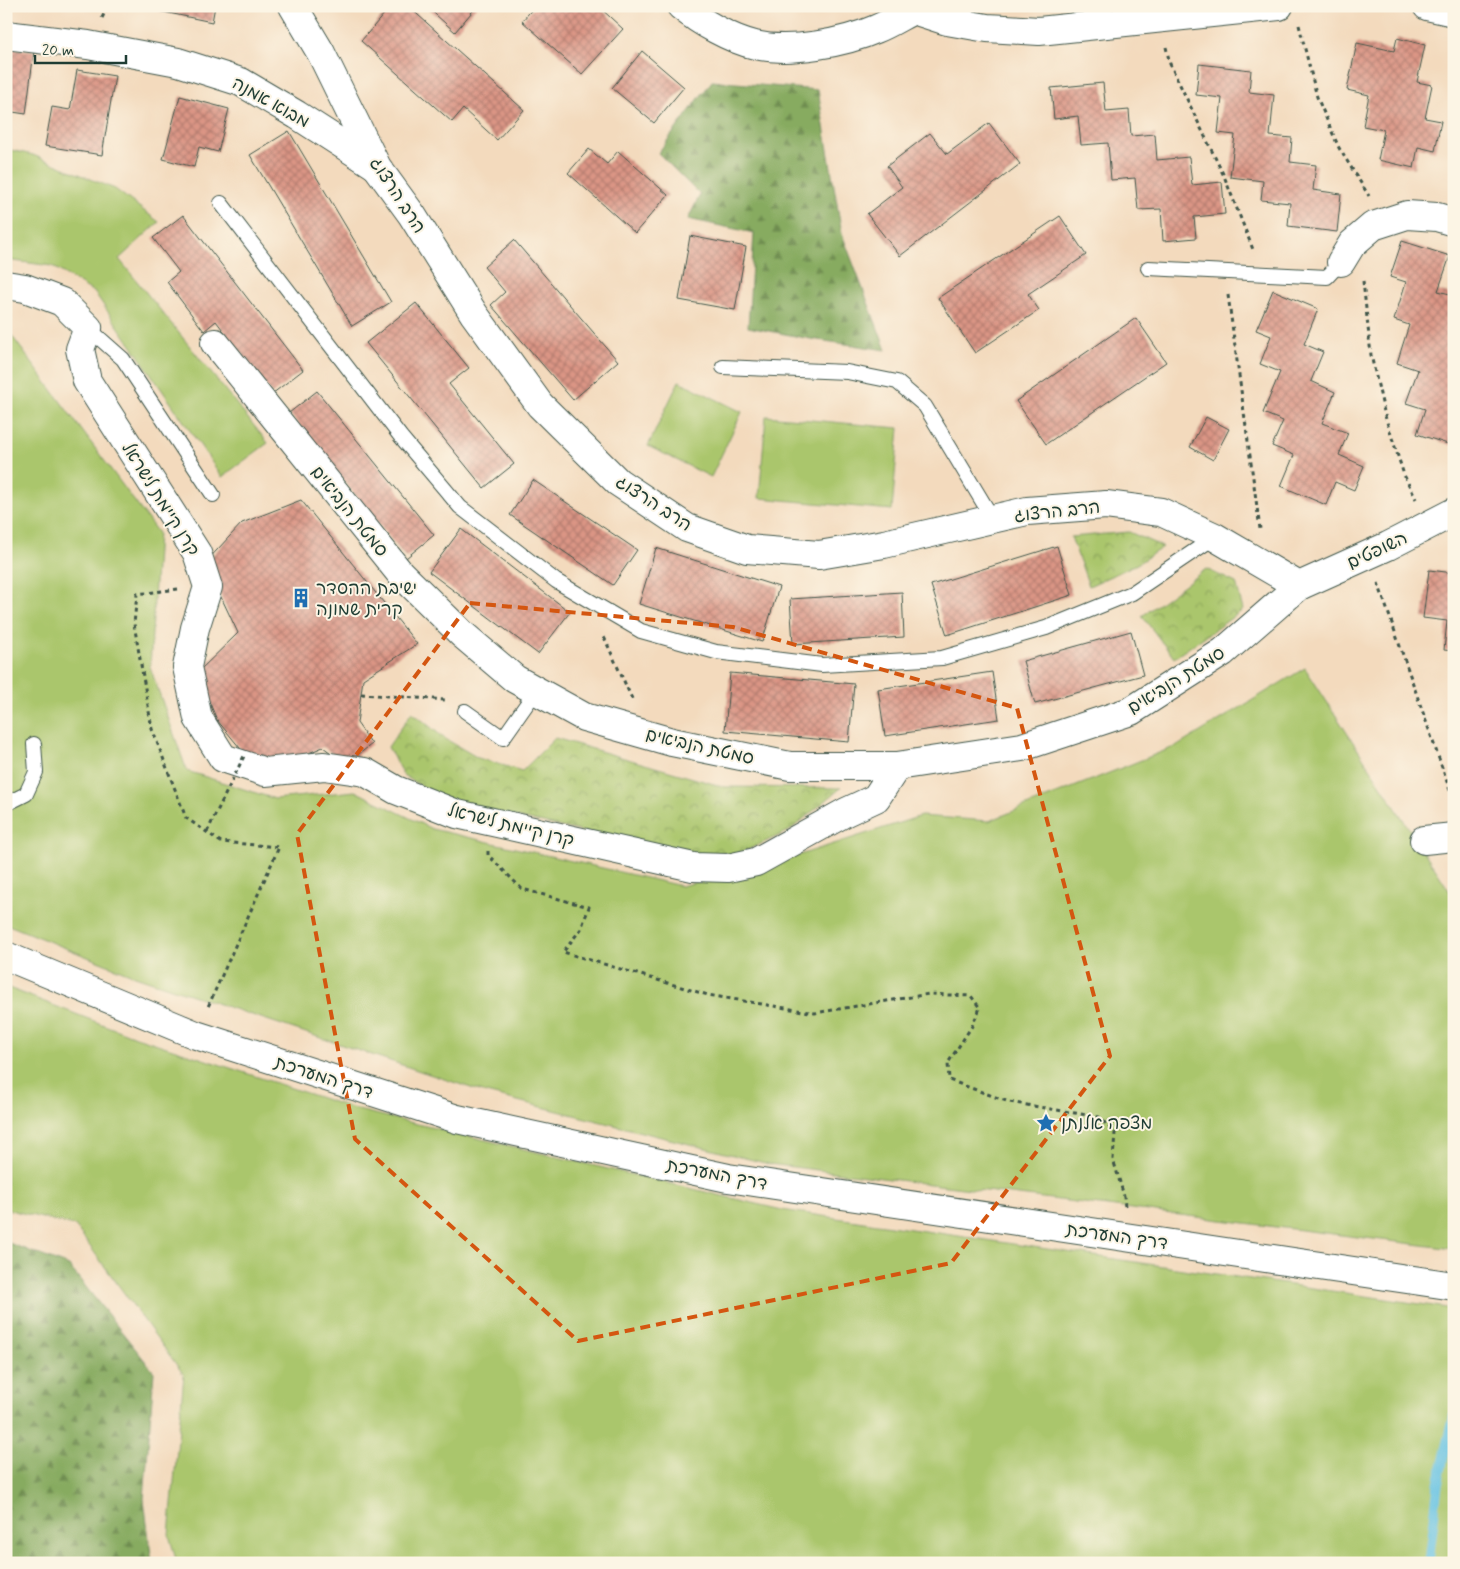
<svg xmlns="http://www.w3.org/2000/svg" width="1460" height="1569" viewBox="0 0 1460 1569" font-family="Mynerve,'Playpen Sans Hebrew',sans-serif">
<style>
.green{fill:#aac66c;stroke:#648250}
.forest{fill:url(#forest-firs);stroke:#53744a}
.park{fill:url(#park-crowns);stroke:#648250}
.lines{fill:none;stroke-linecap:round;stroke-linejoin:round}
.stream{stroke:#65c2e3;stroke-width:9}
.building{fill:url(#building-cross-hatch)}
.lane-casing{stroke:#3f5549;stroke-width:16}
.street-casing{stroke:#3f5549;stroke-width:30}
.path{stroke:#3f5549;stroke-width:3;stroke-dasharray:4 4;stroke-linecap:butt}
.lane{stroke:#fff;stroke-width:14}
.street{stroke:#fff;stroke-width:28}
.path-bridge{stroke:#3f5549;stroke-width:3;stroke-dasharray:4 4;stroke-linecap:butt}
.marked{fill:none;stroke:#d45610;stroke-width:4;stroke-dasharray:10 6;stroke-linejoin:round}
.labels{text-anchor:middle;stroke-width:4;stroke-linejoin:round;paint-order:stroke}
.street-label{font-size:18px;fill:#1f3d34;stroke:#fcf5e5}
.poi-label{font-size:18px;fill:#1f3d34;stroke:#fcf5e5;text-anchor:start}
</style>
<defs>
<pattern id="forest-firs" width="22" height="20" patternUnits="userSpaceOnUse" patternTransform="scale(1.25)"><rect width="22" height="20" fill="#87ab60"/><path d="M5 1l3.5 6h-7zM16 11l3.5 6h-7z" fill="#6e8c50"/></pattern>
<pattern id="park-crowns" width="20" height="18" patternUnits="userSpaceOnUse" patternTransform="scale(1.25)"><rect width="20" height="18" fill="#aac66c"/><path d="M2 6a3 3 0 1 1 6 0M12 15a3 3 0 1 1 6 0" fill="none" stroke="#8aa25a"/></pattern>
<pattern id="building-cross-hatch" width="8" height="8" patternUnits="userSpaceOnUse" patternTransform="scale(1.25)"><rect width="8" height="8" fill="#db9585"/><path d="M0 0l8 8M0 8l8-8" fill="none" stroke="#b17b6e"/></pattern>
</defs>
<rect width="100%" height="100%" fill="#fcf5e5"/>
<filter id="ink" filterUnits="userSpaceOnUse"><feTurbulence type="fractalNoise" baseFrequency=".02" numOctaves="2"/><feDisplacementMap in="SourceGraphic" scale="10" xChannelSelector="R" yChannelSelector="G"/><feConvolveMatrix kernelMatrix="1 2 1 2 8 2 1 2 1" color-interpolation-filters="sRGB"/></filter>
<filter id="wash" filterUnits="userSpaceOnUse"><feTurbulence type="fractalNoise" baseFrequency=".0096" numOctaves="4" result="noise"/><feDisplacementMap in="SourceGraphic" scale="20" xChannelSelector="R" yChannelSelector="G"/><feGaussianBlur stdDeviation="1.12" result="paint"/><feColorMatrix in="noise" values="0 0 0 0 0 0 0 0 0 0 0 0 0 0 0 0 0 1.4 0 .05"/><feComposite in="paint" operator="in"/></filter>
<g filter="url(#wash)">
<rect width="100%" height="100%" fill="#f3dabd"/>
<g class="green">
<polygon points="6,149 33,155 115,189 159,222 119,259 268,443 222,477 95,293 52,266 6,260"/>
<polygon points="6,328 158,533 150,667 187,771 275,799 355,791 432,829 681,886 787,859 921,816 989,821 1179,745 1305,668 1454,898 1454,1249 769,1164 486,1093 135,976 6,924"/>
<polygon points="679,381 742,412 711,477 648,446"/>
<polygon points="766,416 899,428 892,510 759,498"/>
<polygon points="6,987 130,1035 358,1110 782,1210 1454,1309 1454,1563 177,1563 169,1535 184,1375 75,1226 6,1209"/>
</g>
<g class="forest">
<polygon points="712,81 818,90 842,234 886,350 811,339 748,327 754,233 688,219 700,195 658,153"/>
<polygon points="6,1242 69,1266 154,1372 144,1499 152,1563 6,1563"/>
</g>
<g class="park">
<polygon points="1129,532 1163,547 1137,564 1089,586 1071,537"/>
<polygon points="1206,569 1236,583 1243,610 1174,658 1142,616"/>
<polygon points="412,712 444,738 478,758 522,771 555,738 724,787 841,788 789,831 732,857 694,856 447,802 403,775 388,747"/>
</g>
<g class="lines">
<polyline class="stream" points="1429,1563 1438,1484 1454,1415"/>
</g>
<g id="blocks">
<g class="building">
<polygon points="155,6 215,6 212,22 154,10"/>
<polygon points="391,6 408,6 524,110 497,140 463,109 452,122 361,41"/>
<polygon points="426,6 477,6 455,32"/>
<polygon points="535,6 598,6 623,29 582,74 522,21"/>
<polygon points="1397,38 1425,45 1417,82 1432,85 1425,118 1441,121 1435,151 1418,147 1414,168 1378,160 1384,130 1363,126 1369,95 1347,90 1357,43 1394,51"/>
<polygon points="6,47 34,51 26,114 6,111"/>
<polygon points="642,51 684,87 654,123 612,88"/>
<polygon points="1199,64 1251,70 1249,92 1274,95 1270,136 1292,138 1290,162 1316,165 1313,190 1341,194 1337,232 1288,226 1290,203 1261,200 1263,181 1230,177 1235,135 1218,133 1222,98 1196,95"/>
<polygon points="77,70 115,76 102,155 45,146 52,107 70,110"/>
<polygon points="1103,83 1106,112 1129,110 1131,136 1155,134 1157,160 1189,157 1192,185 1222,182 1225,214 1194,217 1196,238 1163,241 1161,209 1138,210 1135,178 1111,180 1108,143 1081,145 1078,116 1054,119 1051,88"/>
<polygon points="180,96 229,109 218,152 199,147 194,167 163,159"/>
<polygon points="989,123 1020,164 900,256 867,214 902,187 887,166 930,133 947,154"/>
<polygon points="289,131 391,302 352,326 250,155"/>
<polygon points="589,149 607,164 618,151 668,195 635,233 568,173"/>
<polygon points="183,215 303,370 272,394 216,321 204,331 167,282 179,272 153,238"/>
<polygon points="1060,216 1086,255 1028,294 1039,310 975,353 938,298"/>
<polygon points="690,236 746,247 735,310 679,300"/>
<polygon points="514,240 618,361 573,400 491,305 505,292 484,267"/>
<polygon points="1402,241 1450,256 1438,291 1454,295 1454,310 1448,328 1454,330 1454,446 1417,434 1425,409 1406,403 1418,370 1397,363 1409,325 1394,320 1406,282 1390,277"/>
<polygon points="1273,290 1318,309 1304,344 1323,352 1311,381 1335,392 1322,423 1348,433 1339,455 1364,466 1354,490 1335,482 1326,505 1281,486 1294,455 1272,446 1283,421 1263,413 1280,372 1260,364 1271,336 1256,330"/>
<polygon points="416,303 469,368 449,384 514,464 484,488 366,343"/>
<polygon points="1136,318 1166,362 1046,444 1016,401"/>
<polygon points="317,391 434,535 406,558 289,413"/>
<polygon points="1206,417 1229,429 1213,460 1190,447"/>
<polygon points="533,480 637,550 613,585 510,515"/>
<polygon points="301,500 417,644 363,679 357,723 372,744 346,764 323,747 278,766 245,754 217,720 197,673 238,633 205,563 242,523"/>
<polygon points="461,529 570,612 538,654 429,572"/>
<polygon points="1057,546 1072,595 947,635 931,585"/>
<polygon points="656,548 779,587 762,642 639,604"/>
<polygon points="1429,570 1454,573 1454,651 1444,650 1447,621 1423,618"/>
<polygon points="902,592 904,637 793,644 790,599"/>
<polygon points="1131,631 1143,675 1035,704 1023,661"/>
<polygon points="992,672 999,719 885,736 878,689"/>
<polygon points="730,673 854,684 849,742 725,731"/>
</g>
</g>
</g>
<g filter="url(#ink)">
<use href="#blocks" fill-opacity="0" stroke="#3f5549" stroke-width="1"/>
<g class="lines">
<defs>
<g id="lane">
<polyline points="221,203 401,437 460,507 556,581 641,631 716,652 822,665 942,658 1046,628 1132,593 1215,537"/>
<polyline points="1148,268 1327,277 1341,262"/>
<polyline points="88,328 123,359 213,495"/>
<polyline points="723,367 847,372 897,382 925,406 993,519"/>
<polyline points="465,711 503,738 536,691"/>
<polyline points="6,804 26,794 36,772 34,744"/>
</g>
<g id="street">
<polyline points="293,6 321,53 377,167 412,215 474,314 540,405 618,482 687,528 747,549 819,555 884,544 1027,511 1106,505 1161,512 1215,537 1299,586"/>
<path d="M681,6C700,22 730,39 755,45C790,53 844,43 876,29C889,24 901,16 913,10"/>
<polyline points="910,6 913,10 947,21 987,28 1039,31 1279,6"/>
<polyline points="1427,6 1454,12"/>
<polyline points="6,35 88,45 178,62 241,82 297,115 376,166"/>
<polyline points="1341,262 1352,244 1373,226 1407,215 1437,217 1454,222"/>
<polyline points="6,285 25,288 62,302 88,328 80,349 87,381 197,553 208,587 195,628 187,667 198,718 223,758 265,772 324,766 365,772 396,790 457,814 693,867 728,868 756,862 846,812 876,798 897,766"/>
<polyline points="215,343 400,573 462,634 515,679 584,717 672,742 790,766 897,766 1022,747 1131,711 1223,652 1299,586 1388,546 1454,512"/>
<polyline points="1424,840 1454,837"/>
<polyline points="6,956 196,1035 457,1119 728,1178 1454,1286"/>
</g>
</defs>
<use href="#lane" class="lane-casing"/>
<use href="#street" class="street-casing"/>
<g class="path">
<polyline points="102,18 108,6"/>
<polyline points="1299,25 1317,97 1339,148 1369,196"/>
<polyline points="1166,47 1170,64 1224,176 1254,252"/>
<polyline points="1363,281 1371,355 1385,416 1404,475 1416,499"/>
<polyline points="1228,295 1260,529"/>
<polyline points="1378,583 1454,802"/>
<polyline points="178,589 137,594 134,624 152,729 186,818 221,842 279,847 207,1009"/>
<polyline points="604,637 633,701"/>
<polyline points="361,694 446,700"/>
<polyline points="488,851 488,855 522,889 589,907 581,929 563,952 708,995 815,1013 929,994 971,996 980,1008 972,1026 948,1063 949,1080 1009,1102 1099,1117 1115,1133 1113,1159 1124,1196 1125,1207"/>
</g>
<use href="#lane" class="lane"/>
<use href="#street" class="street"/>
<polyline class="path-bridge" points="207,832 245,754"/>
</g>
</g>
<path class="marked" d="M470,603L733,627L1017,708L1110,1056L951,1263L578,1341L355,1139L297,834Z"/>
<defs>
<symbol id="building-bare" viewBox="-9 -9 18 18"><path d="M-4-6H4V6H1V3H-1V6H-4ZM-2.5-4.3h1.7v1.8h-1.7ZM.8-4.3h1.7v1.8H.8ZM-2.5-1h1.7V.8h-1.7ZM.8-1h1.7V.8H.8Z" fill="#1f6fb2" stroke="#fcf5e5" stroke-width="2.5" paint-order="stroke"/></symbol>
<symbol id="sight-bare" viewBox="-9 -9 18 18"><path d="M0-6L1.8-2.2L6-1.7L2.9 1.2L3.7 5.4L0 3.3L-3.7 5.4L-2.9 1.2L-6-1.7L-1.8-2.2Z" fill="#1f6fb2" stroke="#fcf5e5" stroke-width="2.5" paint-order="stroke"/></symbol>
</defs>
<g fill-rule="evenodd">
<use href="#building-bare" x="287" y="584" width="28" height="28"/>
<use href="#sight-bare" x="1032" y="1109" width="28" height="28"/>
</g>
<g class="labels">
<g class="street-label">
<text transform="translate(271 102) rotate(29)" y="6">מבוא אמנה</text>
<text transform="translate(398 195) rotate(57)" y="6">הרב הרצוג</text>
<text transform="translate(161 499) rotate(58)" y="6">קרן קיימת לישראל</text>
<text transform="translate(654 503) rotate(33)" y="6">הרב הרצוג</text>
<text transform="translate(350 511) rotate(51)" y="6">סמטת הנביאים</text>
<text transform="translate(1057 511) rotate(-6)" y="6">הרב הרצוג</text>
<text transform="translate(1377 550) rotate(-25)" y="6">השופטים</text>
<text transform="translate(1176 680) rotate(-32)" y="6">סמטת הנביאים</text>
<text transform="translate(700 746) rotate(13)" y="6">סמטת הנביאים</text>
<text transform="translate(511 825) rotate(14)" y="6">קרן קיימת לישראל</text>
<text transform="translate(324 1077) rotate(18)" y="6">דרך המערכת</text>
<text transform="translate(717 1174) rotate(11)" y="6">דרך המערכת</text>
<text transform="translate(1117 1236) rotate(8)" y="6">דרך המערכת</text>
</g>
<g class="poi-label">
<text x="316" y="594">ישיבת ההסדר<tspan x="316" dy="21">קרית שמונה</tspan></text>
<text x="1061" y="1129">מצפה אלנתן</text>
</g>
</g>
<rect width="1460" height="1569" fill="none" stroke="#fcf5e5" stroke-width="25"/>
<path d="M35 55v8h91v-8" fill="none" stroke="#1f3d34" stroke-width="2.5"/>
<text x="42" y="55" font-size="15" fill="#1f3d34" stroke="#fcf5e5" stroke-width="4" paint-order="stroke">20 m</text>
</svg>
